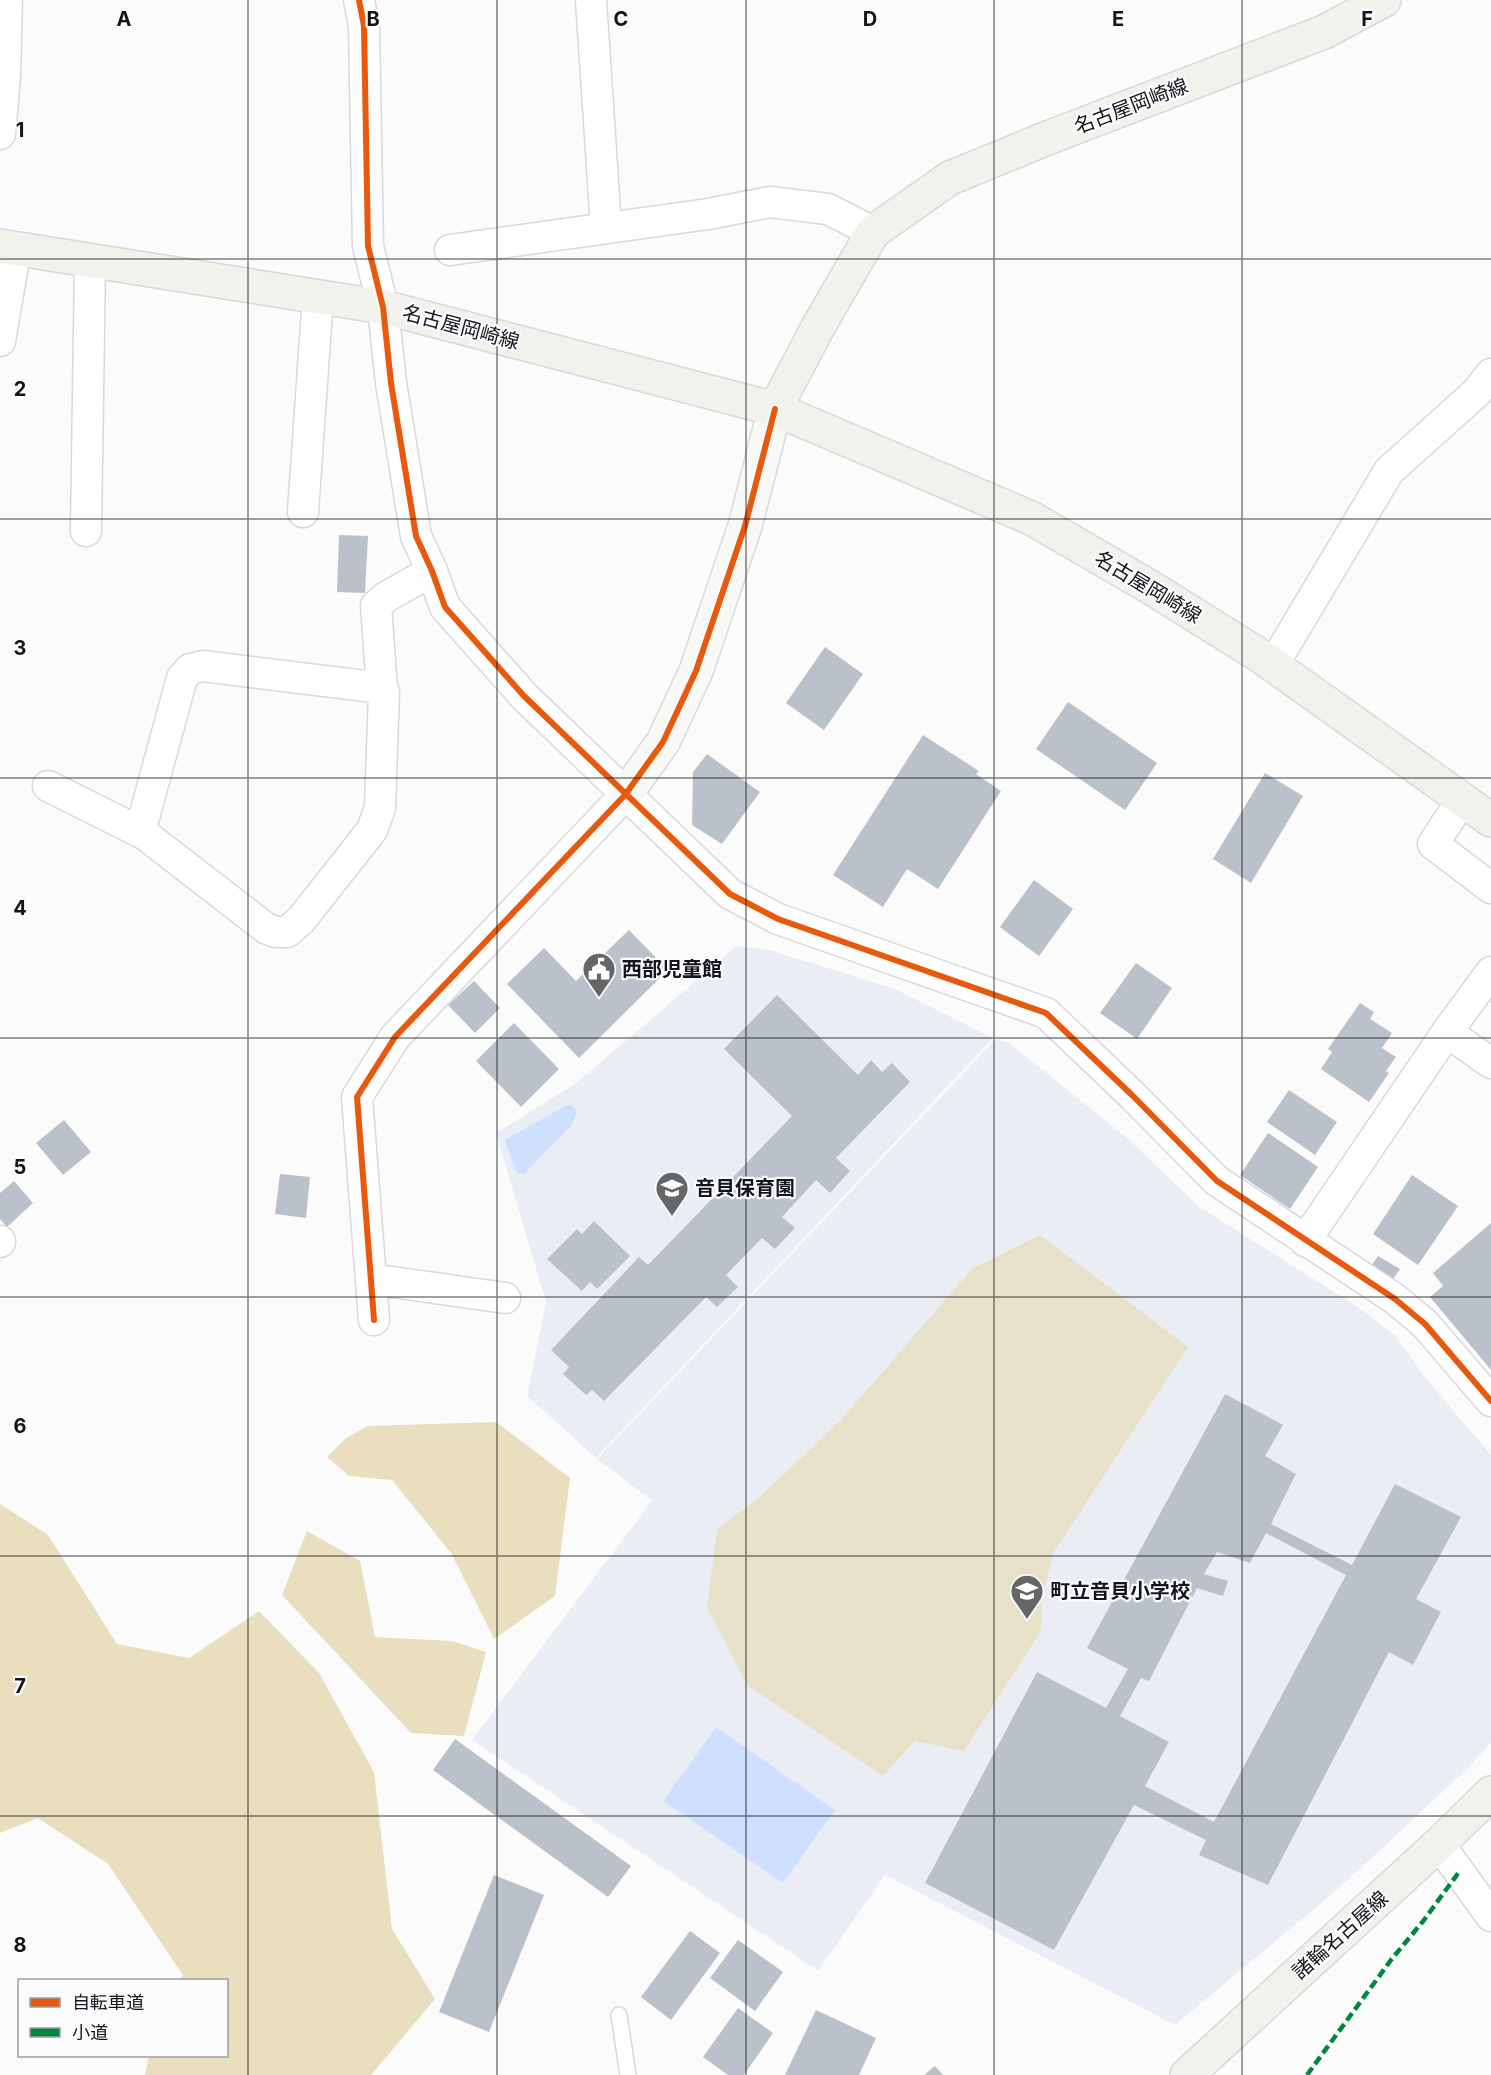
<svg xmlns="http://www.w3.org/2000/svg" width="1491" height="2075" viewBox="0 0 1491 2075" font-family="Inter,'Noto Sans JP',sans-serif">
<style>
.built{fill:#eaeef4}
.green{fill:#e8e1ca}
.forest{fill:#e9debe}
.water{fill:#cee0fd}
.building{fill:#bbc1ca;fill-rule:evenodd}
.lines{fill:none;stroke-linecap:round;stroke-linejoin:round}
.lane-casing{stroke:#d7d9dc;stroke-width:18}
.street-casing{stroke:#d7d9dc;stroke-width:33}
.secondary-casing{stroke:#d7d9dc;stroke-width:36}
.primary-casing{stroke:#d8d8d9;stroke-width:36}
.lane{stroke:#fefeff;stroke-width:15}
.street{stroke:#fefeff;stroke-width:30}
.secondary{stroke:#f8f8f5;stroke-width:33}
.primary{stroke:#f2f1ec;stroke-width:33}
.quiet{stroke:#00873e;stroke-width:4.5;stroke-dasharray:9 4.5;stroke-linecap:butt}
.cycleway-casing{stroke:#fafbfd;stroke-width:10}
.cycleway{stroke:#e8590c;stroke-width:6}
.grid{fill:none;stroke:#131518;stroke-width:1.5;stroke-opacity:0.55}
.labels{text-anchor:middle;stroke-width:4.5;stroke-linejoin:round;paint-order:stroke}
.street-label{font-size:20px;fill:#131518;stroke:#fafbfd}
.poi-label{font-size:20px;font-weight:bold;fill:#131518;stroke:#fafbfd;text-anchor:start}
.grid-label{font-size:20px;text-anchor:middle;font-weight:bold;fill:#131518;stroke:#fafbfd;stroke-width:4.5;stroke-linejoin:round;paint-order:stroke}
</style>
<rect width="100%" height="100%" fill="#fbfbfc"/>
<g class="built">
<polygon points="737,946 770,950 895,989 993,1038 596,1458 527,1396 546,1302 496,1133 575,1084"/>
<polygon points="996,1039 1009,1043 1126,1137 1198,1206 1355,1305 1395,1335 1424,1376 1491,1455 1491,1743 1464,1772 1338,1889 1175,2025 885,1875 818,1971 472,1740 652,1501 597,1459"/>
</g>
<polygon class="green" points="1040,1235 1188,1347 1054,1552 1042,1597 1041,1631 964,1751 915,1741 883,1776 747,1685 707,1607 717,1529 760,1497 841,1420 972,1269"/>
<g class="forest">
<polygon points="496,1422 570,1478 555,1596 494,1639 451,1553 392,1480 349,1476 327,1457 346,1438 368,1426"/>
<polygon points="0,1504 48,1535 117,1644 189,1658 259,1611 319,1673 374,1772 392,1929 435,1999 371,2075 145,2075 149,2056 226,2056 226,1980 181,1980 183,1975 108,1864 38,1818 0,1833"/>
<polygon points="307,1531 360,1561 375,1637 452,1641 486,1652 464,1736 411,1733 282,1595"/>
</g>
<g class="water">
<polygon points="567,1105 572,1105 577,1111 572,1125 524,1174 519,1174 516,1171 505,1142 506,1139"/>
<polygon points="716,1727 835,1810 783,1883 663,1801"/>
</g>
<g class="building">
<polygon points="339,535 368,536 365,593 337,592"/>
<polygon points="825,647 863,674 824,730 786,703"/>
<polygon points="1068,702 1157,763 1125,810 1036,749"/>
<polygon points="923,735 979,771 976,774 1001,791 938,889 907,869 883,907 833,875"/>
<polygon points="707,754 760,792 722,844 692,825 693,772"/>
<polygon points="1265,773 1303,796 1251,883 1213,859"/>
<polygon points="1034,880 1073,909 1039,956 1000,927"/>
<polygon points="629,930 668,970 579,1058 507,984 544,948 576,981"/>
<polygon points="1136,963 1172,988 1137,1039 1100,1013"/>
<polygon points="474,981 500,1008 475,1033 448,1005"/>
<polygon points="777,995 858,1075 871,1060 882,1072 892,1063 910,1082 836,1158 850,1171 830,1193 816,1180 782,1217 795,1228 775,1249 762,1238 726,1275 738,1287 717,1307 706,1297 604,1401 592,1390 586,1395 563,1374 569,1367 551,1350 639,1257 648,1265 792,1116 724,1049"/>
<polygon points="1360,1003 1374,1012 1370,1019 1392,1033 1382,1048 1396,1057 1386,1071 1389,1073 1369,1102 1321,1069 1332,1052 1328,1049"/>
<polygon points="514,1023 559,1069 521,1107 476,1061"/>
<polygon points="1289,1090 1337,1122 1315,1155 1267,1122"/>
<polygon points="64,1120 91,1152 63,1175 36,1143"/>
<polygon points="1268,1133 1318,1167 1290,1209 1240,1175"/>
<polygon points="280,1174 310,1177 306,1218 275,1214"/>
<polygon points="1412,1175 1458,1206 1418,1265 1373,1234"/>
<polygon points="14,1181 33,1203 7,1227 0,1219 0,1193"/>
<polygon points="594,1221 630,1256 597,1289 590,1282 582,1291 547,1259 577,1229 582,1234"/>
<polygon points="1491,1223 1491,1370 1430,1297 1443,1286 1433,1273"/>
<polygon points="1378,1256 1400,1269 1393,1279 1371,1266"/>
<path d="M1225,1394L1283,1425L1265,1456L1296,1474L1271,1524L1352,1565L1395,1484L1461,1517L1416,1599L1441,1612L1413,1665L1389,1652L1268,1885L1199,1855L1206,1840L1134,1805L1054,1950L925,1883L1037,1672L1106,1708L1128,1669L1087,1648ZM1266,1533L1346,1575L1214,1822L1145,1786L1169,1742L1120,1716L1141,1678L1149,1681L1197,1588L1223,1596L1228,1581L1204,1574L1217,1552L1250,1563Z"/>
<polygon points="455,1739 631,1866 608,1897 433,1770"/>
<polygon points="494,1875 544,1895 489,2032 439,2012"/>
<polygon points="690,1931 720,1953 671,2020 641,1997"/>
<polygon points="738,1940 783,1972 755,2011 710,1978"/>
<polygon points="738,2008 773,2033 744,2075 728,2075 703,2057"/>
<polygon points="816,2010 876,2038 859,2075 785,2075"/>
<polygon points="935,2066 943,2075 924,2075"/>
</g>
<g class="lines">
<defs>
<polyline id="lane" points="619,2015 628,2075"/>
<g id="street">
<polyline points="359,0 364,26 368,246 383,307 391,383 416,536 432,571 445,607 524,696 730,894 778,919 1046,1013 1132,1095 1217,1181 1395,1299 1425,1324 1491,1401"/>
<polyline points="591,0 606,227"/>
<polyline points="0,134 5,77 7,0"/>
<polyline points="450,250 708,214 770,202 828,209 873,232"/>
<polyline points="0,341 16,248"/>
<polyline points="303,512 318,296"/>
<polyline points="86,531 90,260"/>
<polyline points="1273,665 1389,471 1476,393 1491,374"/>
<polyline points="48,786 144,834 267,929 276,932 287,932 301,920 372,830 380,808 384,692 382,688 376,606 386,597 432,571"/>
<polyline points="1462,800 1433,844 1491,888"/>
<polyline points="140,832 182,678 190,669 203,666 382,688"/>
<polyline points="1447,1032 1491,1063"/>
<polyline points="0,1241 0,1242"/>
<polyline points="1305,1241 1447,1032 1491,972"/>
<polyline points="371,1279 505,1298"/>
<polyline points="374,1320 357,1097 395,1037 625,795"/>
<polyline points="1439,1844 1491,1916"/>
</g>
<polyline id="secondary" points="625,795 663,742 696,671 745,526 775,409"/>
<g id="primary">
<polyline points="0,246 383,307 775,409 1031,518 1150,587 1259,655 1491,820"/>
<polyline points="775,409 818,327 873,232 950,178 1050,137 1324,32 1384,0"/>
<polyline points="1187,2075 1439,1844 1491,1793"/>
</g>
</defs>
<use href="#lane" class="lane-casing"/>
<use href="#street" class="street-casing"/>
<use href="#secondary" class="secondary-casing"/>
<use href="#primary" class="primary-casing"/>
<use href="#lane" class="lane"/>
<use href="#street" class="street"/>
<use href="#secondary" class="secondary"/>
<use href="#primary" class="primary"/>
<polyline class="quiet" points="1307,2075 1391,1960 1424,1920 1459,1872"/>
<defs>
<g id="cycleway">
<polyline points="359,0 364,26 368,246 383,307 391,383 416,536 432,571 445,607 524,696 730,894 778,919 1046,1013 1132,1095 1217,1181 1395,1299 1425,1324 1491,1401"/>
<polyline points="374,1320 357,1097 395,1037 625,795 663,742 696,671 745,526 775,409"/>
</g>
</defs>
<use href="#cycleway" class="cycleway-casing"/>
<use href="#cycleway" class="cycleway"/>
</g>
<path class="grid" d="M248,0V2075M497,0V2075M746,0V2075M994,0V2075M1242,0V2075M0,259H1491M0,519H1491M0,778H1491M0,1038H1491M0,1297H1491M0,1556H1491M0,1816H1491"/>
<defs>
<symbol id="civic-pin" viewBox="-11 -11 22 30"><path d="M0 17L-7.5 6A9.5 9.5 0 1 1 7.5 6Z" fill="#646668" stroke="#fafbfd"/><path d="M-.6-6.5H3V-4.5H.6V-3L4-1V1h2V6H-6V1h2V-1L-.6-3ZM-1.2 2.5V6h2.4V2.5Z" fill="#fff"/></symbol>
<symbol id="school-pin" viewBox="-11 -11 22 30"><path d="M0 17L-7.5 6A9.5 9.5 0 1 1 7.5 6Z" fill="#646668" stroke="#fafbfd"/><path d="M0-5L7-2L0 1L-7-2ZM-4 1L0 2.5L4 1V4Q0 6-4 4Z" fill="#fff"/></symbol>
</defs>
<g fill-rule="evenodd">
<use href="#civic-pin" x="580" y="950" width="38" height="52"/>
<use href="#school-pin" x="653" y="1169" width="38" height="52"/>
<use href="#school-pin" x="1008" y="1572" width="38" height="52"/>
</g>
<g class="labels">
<g class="street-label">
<text transform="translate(1131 106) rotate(-21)" y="7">名古屋岡崎線</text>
<text transform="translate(461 327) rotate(15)" y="7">名古屋岡崎線</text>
<text transform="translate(1148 587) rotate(31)" y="7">名古屋岡崎線</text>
<text transform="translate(1340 1935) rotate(-42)" y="7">諸輪名古屋線</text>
</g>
<g class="poi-label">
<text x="622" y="976">西部児童館</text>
<text x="695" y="1195">音貝保育園</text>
<text x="1050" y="1598">町立音貝小学校</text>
</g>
</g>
<g class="grid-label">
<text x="124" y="26">A</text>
<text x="373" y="26">B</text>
<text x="621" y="26">C</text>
<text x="870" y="26">D</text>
<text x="1118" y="26">E</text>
<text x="1367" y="26">F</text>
<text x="20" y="137">1</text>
<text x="20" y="396">2</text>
<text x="20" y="655">3</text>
<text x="20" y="915">4</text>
<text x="20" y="1174">5</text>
<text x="20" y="1433">6</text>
<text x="20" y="1693">7</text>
<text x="20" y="1952">8</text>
</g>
<rect x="18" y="1979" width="210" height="78" fill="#fafbfd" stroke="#9e9fa1" stroke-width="1.5"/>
<rect x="30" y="1998" width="30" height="9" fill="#e8590c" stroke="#9e9fa1" stroke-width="1.5"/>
<text x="72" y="2009" font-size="18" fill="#131518">自転車道</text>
<rect x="30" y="2028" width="30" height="9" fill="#00873e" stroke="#9e9fa1" stroke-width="1.5"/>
<text x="72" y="2039" font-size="18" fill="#131518">小道</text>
</svg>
